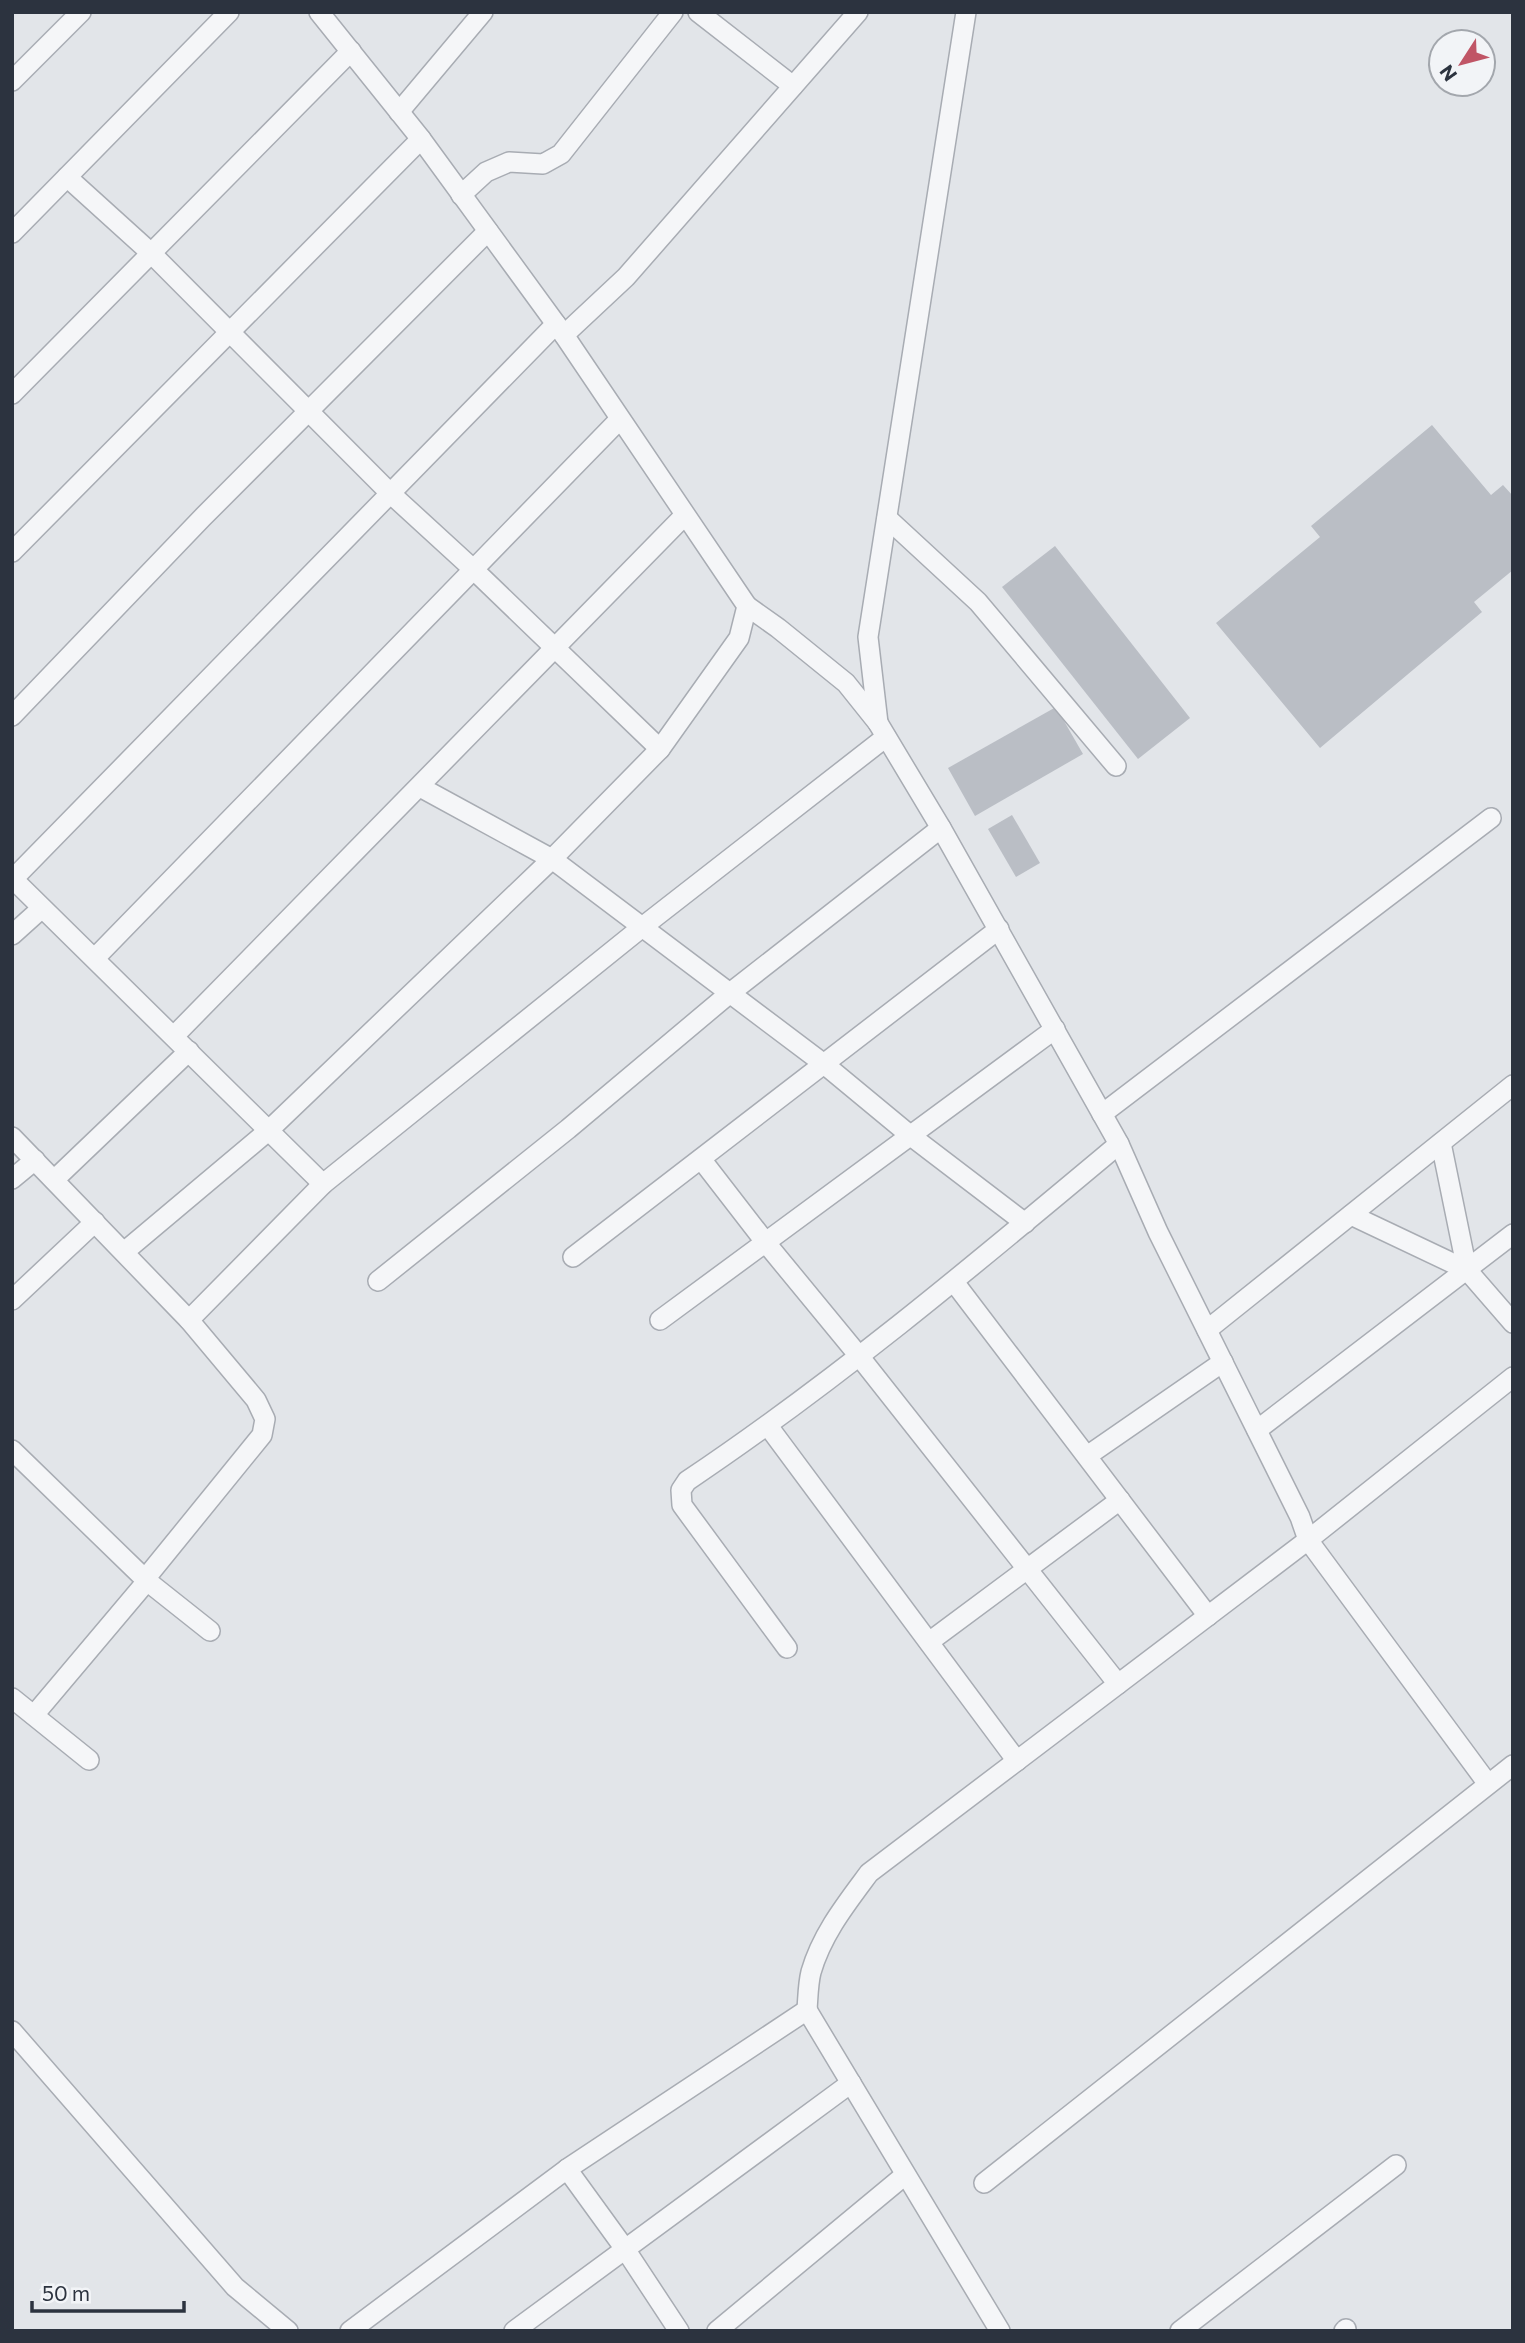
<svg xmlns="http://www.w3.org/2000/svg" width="1525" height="2343" viewBox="0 0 1525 2343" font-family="Commissioner,sans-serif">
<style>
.building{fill:#babec5}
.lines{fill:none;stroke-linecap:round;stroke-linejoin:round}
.minor-casing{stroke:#a8acb3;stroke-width:22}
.minor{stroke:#f5f6f8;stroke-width:19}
</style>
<rect width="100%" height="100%" fill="#e2e5e9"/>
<g class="building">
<polygon points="1432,425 1491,495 1503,485 1513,496 1513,570 1474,602 1482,612 1320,748 1216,623 1320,537 1311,526"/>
<polygon points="1055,546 1190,718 1138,759 1002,587"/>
<polygon points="1056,707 1083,754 975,816 948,768"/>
<polygon points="1012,815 1040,863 1016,877 988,829"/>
</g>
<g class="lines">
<defs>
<g id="minor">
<polyline points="698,12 793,86"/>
<polyline points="12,81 81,12"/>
<polyline points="399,112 483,12"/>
<polyline points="67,177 151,253 390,493 473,569 660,749"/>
<polyline points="461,195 486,172 509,162 543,164 561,154 673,12"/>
<polyline points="12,233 229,12"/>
<polyline points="564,335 626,277 858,12"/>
<polyline points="12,394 351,51"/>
<polyline points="887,518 978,602 1116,766"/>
<polyline points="12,552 421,139"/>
<path d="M747,606L778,628L846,683L878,723L941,828L1119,1144L1158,1232L1300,1517L1308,1540L869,1873C846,1904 822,1934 811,1972C808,1984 808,1997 807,2010"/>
<polyline points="12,716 202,518 488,231"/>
<polyline points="878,723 868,637 966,12"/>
<polyline points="420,787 552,859 824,1064 911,1136 1025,1223"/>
<polyline points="12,878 323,1184"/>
<polyline points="13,879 556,324"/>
<polyline points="12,935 42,908"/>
<polyline points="95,958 620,419"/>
<polyline points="174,1036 684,516"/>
<polyline points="1102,1114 1491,818"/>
<polyline points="12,1137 189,1320 256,1400 265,1419 262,1435 145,1579"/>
<polyline points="1441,1143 1467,1270 1513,1323"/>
<polyline points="701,1159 766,1243 859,1356 1118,1684"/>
<polyline points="12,1179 35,1160"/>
<polyline points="54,1180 189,1051"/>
<polyline points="1351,1215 1467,1270"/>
<polyline points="124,1252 268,1131 552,859 660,749 739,638 747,606 564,335 421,139 319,12"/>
<polyline points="573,1257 999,929"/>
<polyline points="378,1281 568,1129 730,993 941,828"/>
<polyline points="954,1282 1208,1616"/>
<polyline points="12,1300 95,1222"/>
<polyline points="189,1320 323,1184 641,928 886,737"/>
<polyline points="660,1320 1055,1029"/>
<polyline points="1207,1330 1513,1085"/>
<polyline points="768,1426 1017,1761"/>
<polyline points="1257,1430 1513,1234"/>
<polyline points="12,1450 147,1581 210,1631"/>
<polyline points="1087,1456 1223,1362"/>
<polyline points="929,1642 1120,1500"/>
<path d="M787,1648L682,1505L681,1490L687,1481C839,1379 979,1261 1119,1144"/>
<polyline points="12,1698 89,1760"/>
<polyline points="34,1715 147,1581"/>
<polyline points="1488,1784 1308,1540 1513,1377"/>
<polyline points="12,2031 235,2287 288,2331"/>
<polyline points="567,2169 625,2249 679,2331"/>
<polyline points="984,2183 1513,1765"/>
<polyline points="350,2331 567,2169 807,2010 1000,2331"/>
<polyline points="514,2331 851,2083"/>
<polyline points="717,2331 905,2175"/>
<polyline points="1180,2331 1396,2165"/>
<polyline points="1344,2331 1346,2329"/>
</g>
</defs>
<use href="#minor" class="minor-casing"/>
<use href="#minor" class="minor"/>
</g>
<rect width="1525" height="2343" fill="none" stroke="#2c333f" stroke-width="28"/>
<g transform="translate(1462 63) rotate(234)"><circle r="33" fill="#f2f4f7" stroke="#a3a7ad" stroke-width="2"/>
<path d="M0-5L12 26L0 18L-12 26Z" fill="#c05566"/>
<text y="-10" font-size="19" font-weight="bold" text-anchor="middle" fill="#2c333f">N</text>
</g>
<path d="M32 2301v10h152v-10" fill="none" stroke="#2c333f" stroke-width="3.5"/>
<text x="42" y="2301" font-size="21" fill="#2c333f" stroke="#f2f4f7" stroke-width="5" paint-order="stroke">50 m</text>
</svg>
